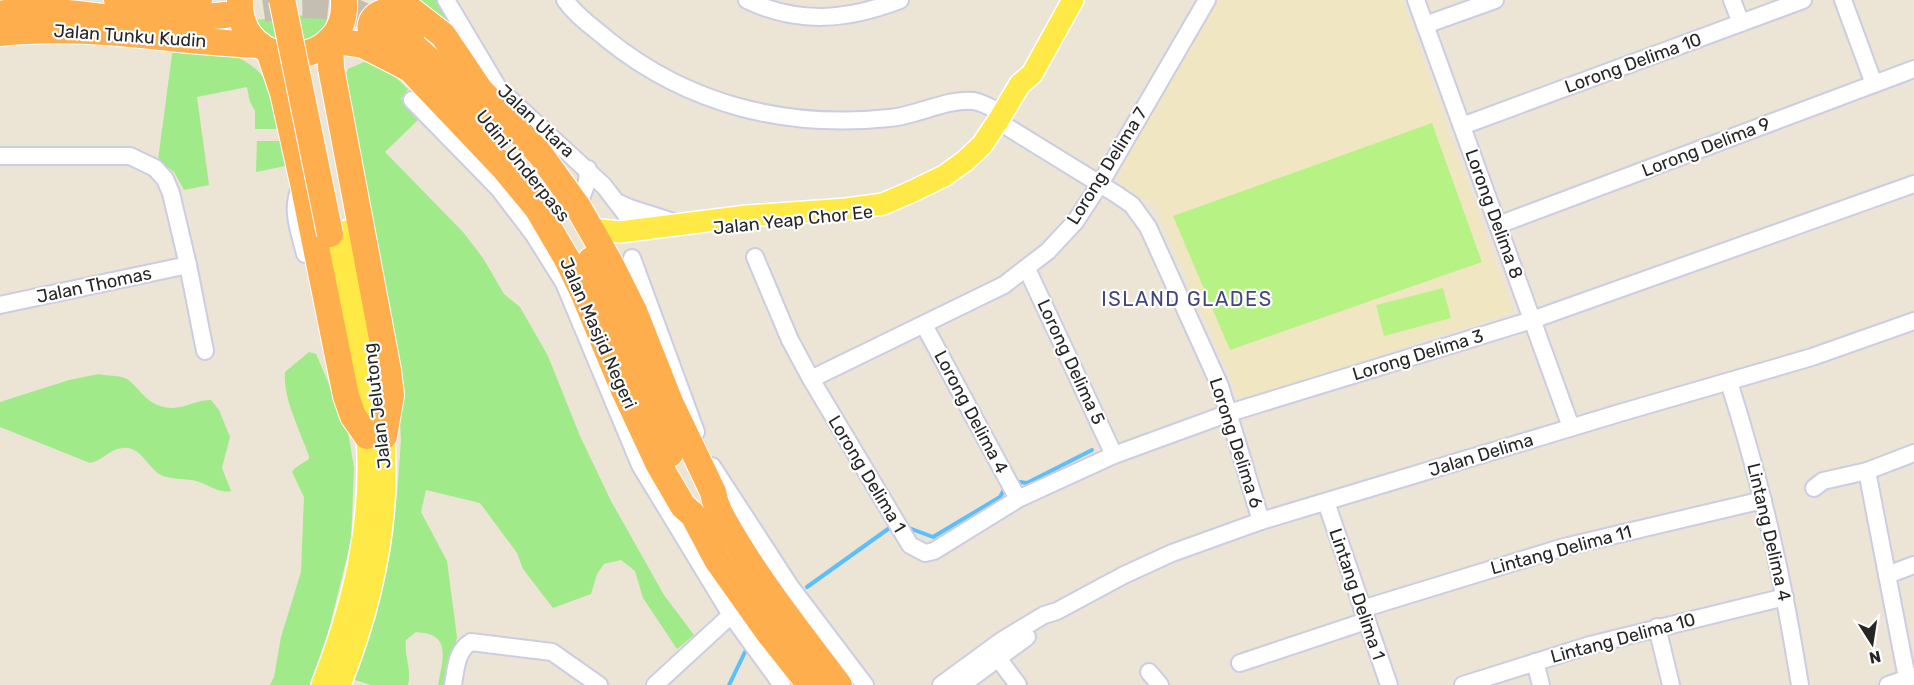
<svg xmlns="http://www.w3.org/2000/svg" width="1914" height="685" viewBox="0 0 1914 685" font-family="Rubik,sans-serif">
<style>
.education{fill:#f0e6c2}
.green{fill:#a0ea8a}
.pitch{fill:#b7f384}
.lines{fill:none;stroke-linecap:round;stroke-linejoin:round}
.stream{stroke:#5abffc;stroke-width:4}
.highway-tunnel{stroke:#c4beb2;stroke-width:26;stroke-dasharray:26 13;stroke-linecap:butt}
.minor-casing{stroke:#cbcde2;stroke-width:20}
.major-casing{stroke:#fff;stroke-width:24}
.highway-casing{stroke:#fff;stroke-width:28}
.minor{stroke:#fff;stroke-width:16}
.major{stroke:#ffe947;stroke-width:21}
.highway{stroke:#ffae4d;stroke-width:26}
.highway-bridge-casing{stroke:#fff;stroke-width:28;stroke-linecap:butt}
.highway-bridge{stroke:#ffae4d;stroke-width:26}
.labels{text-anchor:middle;stroke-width:4.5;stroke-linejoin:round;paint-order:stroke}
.street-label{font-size:18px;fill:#262626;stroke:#fff}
.neighbourhood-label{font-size:20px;letter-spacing:1.5px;fill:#43467b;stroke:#fff}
</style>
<rect width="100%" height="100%" fill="#ece4d5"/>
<polygon class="education" points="1217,0 1402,0 1511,306 1510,313 1247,398 1239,397 1155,205 1122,185 1118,178 1119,172"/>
<g class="green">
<polygon points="415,0 438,0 473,62"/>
<polygon points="294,15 309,16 331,20 317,38 285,45 263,32 256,20"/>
<path d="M173,47C209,51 243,48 266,81C274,92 279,116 283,129H255V111L250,102L247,87L197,97L209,185L184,190L174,172L158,160Z"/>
<path d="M364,62C383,62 395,77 408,89L401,99L419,119L385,152L463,232L483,258L504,294L520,307L548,356L580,436L611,501L664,595L694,635L677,649L643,598L635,571L621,560L604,564L597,574L591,594L553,608L523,569L517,553L480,503L426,490L421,512L447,561L457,637L447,685H438C440,672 449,646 435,637C431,633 422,633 416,632L406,640C404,656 412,669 408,685H371L349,678L389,551L397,495L401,440L397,372L345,75L348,69Z"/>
<polygon points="257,141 286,141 290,165 256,172"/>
<path d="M309,352L316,354L347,426L354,468L351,541L324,649L310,685H270L274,677L281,637L301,572L304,497L292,472L295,468L309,459V456C300,430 283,399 285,372Z"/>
<path d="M99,374C106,376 120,375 127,379C139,387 145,403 164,407C181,411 194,400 211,400L219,410L230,437L222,468L231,491C219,494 208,484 196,481C185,478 169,480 159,474C146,465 140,446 123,448C109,449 102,461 90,463L0,427V402L69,380Z"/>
</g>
<g class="pitch">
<polygon points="1432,123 1482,262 1230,350 1173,216"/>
<polygon points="1443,288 1451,318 1384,336 1376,305"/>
</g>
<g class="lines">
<g class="stream">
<polyline points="1020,482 1027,483 1092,450"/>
<polyline points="909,528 933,537 1000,497 1005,488"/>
<polyline points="807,587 888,529"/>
<polyline points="729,685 745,652"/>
</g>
<path class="highway-tunnel" d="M225,15C266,8 309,0 350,10C364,15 378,23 392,30"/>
<defs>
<g id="minor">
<polyline points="446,0 499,89 604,186 627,216 629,230"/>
<path d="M565,0C576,16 593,27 608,40C689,105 787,129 889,118C916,116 948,98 974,101C984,103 994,109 1003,114"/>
<path d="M747,0C799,25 848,20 900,0"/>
<polyline points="1416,0 1571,427"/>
<polyline points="1732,0 1741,23"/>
<polyline points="1843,0 1874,84"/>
<polyline points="1425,25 1495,0"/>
<polyline points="412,100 499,189 534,235 564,283 640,465 731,615 782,685"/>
<polyline points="1462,126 1803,0"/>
<polyline points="1009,128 1116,194 1132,205 1148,227 1220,386 1261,521"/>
<polyline points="0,156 130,156 155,168 165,179 171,193 188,265 205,351"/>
<path d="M300,189C290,209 300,233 305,254"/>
<polyline points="619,203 630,208 677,223"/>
<polyline points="578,207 587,182 588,169"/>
<polyline points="1498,225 1914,69"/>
<polyline points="755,257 790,340 811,379 910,545 925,553 934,551 1018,499 1114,455 1229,413 1532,320 1914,184"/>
<polyline points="632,258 696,432"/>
<polyline points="1027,269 1114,455"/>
<polyline points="0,305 188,265"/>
<polyline points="924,325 1018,499"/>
<polyline points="811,379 1004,285 1048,251 1075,222 1100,184 1207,0"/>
<path d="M1729,382C1751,452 1770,523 1784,595C1790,625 1795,655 1800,685"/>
<polyline points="712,466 790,586 865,685"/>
<polyline points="1867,471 1907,678"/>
<polyline points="1814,488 1823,481 1867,471 1914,453"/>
<polyline points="1326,502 1389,685"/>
<polyline points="1887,575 1914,565"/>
<polyline points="1362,609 1564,547 1763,500"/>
<polyline points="1657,627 1671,685"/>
<polyline points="998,658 1018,685"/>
<polyline points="1535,662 1541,685"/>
<polyline points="1240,663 1366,621"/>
<polyline points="1149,672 1160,685"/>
<path d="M453,685C456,668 456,651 471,642L552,652L599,685"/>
<polyline points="655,685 731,615"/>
<polyline points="941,685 1001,641 1044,615 1057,611 1124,575 1172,553 1261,521 1623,412 1812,357 1914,321"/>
<polyline points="962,685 1027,637"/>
<polyline points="1463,685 1590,645 1785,597"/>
<polyline points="1888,685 1914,676"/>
</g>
<g id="major">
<polyline points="591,229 620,232 747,216 846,209 883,204 911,192 944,176 965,161 982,145 998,121 1020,84 1032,74 1073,0"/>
<polyline points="346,231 376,374"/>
<path d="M322,685C354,603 373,524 367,436C362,368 344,301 330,234"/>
<path d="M340,685C373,602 393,509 382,420"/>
</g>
<g id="highway">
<polyline points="117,0 165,3 199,0"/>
<path d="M240,0C237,75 349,72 344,0"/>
<path d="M398,0L443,35L480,90L540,154L578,207L610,263L634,311L670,402L713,492C716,510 725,522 734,538C765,590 803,637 839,685"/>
<path d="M0,14C41,6 83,16 124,19C158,21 191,18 225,15"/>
<path d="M392,30C426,53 453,84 482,114"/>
<path d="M0,33C87,23 173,42 260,45"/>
<path d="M393,50L372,35C365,18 383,6 398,15C404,18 409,24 414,29"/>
<polyline points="269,51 283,93 303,183 346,396 353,416 367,436"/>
<polyline points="591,260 670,454"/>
<polyline points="384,436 391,395 388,370 331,68 330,40 363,45 410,69 503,167 537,208 567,259 583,292 623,388 659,465 683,506 693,515 717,560 768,632 810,685"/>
</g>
</defs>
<use href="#minor" class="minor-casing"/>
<use href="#major" class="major-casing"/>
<use href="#highway" class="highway-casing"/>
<use href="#minor" class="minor"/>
<use href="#major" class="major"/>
<use href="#highway" class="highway"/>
<defs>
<polyline id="highway-bridge" points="282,0 330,234"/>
</defs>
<use href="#highway-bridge" class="highway-bridge-casing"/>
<use href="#highway-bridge" class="highway-bridge"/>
</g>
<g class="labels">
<g class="street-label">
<text transform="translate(130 36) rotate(4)" y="6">Jalan Tunku Kudin</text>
<text transform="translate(1633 63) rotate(-20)" y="6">Lorong Delima 10</text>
<text transform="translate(536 121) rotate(43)" y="6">Jalan Utara</text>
<text transform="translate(1706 147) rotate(-21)" y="6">Lorong Delima 9</text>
<text transform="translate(523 166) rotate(51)" y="6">Udini Underpass</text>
<text transform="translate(1107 166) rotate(-58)" y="6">Lorong Delima 7</text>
<text transform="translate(1494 214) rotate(70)" y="6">Lorong Delima 8</text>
<text transform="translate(793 220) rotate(-6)" y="6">Jalan Yeap Chor Ee</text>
<text transform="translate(94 285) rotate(-12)" y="6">Jalan Thomas</text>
<text transform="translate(598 333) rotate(66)" y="6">Jalan Masjid Negeri</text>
<text transform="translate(1418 355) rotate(-17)" y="6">Lorong Delima 3</text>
<text transform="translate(1071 362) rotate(65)" y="6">Lorong Delima 5</text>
<text transform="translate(377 406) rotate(-97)" y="6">Jalan Jelutong</text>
<text transform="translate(971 412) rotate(62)" y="6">Lorong Delima 4</text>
<text transform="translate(1236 443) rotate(72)" y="6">Lorong Delima 6</text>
<text transform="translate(1481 455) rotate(-17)" y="6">Jalan Delima</text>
<text transform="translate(867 474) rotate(59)" y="6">Lorong Delima 1</text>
<text transform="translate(1769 532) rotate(77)" y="6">Lintang Delima 4</text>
<text transform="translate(1561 550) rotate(-15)" y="6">Lintang Delima 11</text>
<text transform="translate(1357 594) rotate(71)" y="6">Lintang Delima 1</text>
<text transform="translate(1623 638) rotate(-15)" y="6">Lintang Delima 10</text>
</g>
<g class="neighbourhood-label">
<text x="1187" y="306">ISLAND GLADES</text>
</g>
</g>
<g transform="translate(1872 643) rotate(168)" stroke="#ffffff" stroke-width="4.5" paint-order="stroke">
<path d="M0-4.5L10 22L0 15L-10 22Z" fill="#262626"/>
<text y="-9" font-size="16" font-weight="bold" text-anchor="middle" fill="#262626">N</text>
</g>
</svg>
